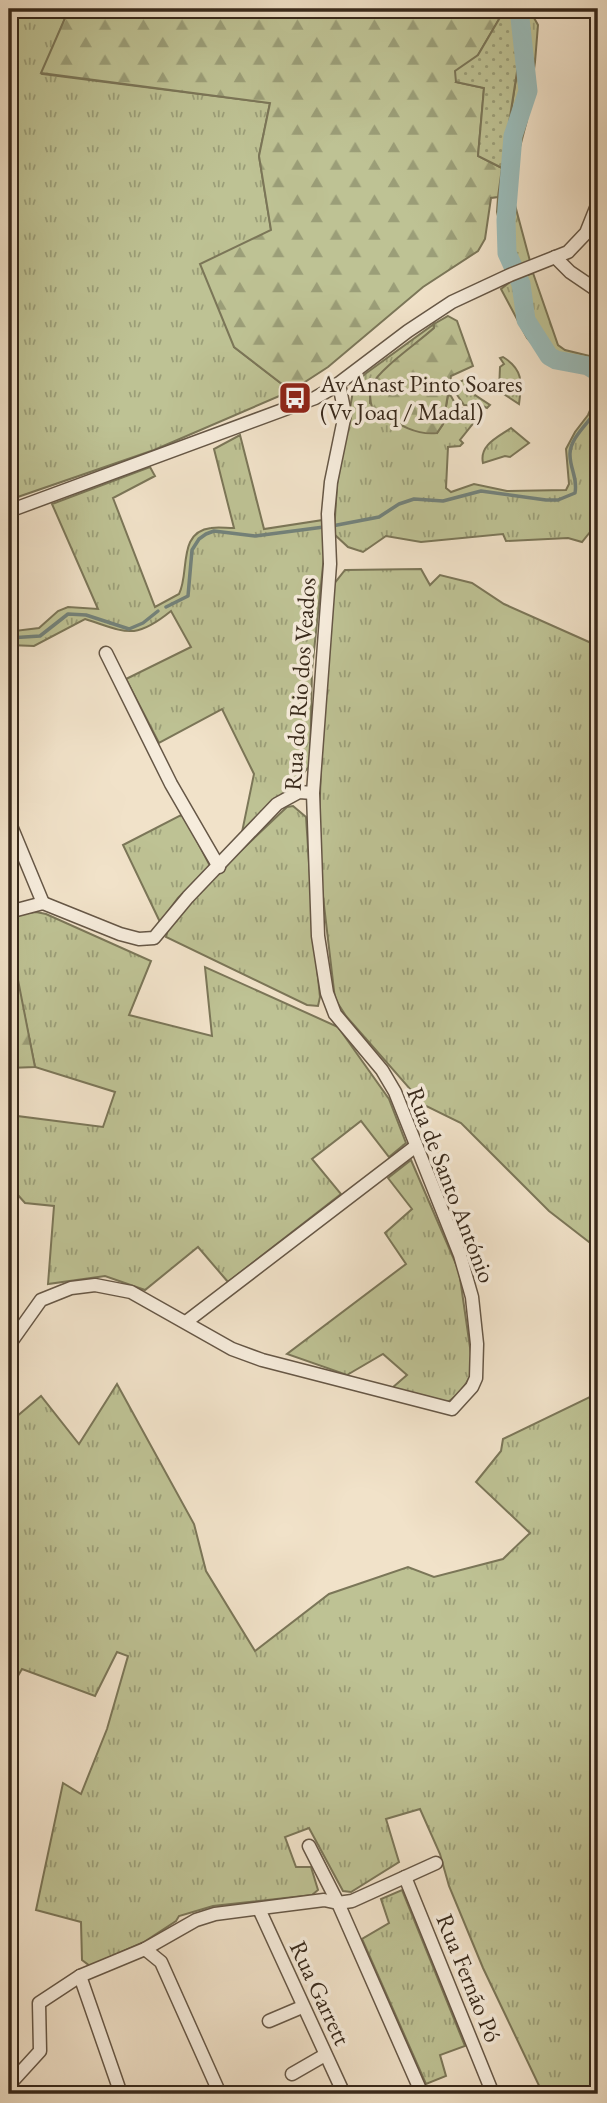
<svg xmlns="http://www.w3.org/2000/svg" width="607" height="2103" viewBox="0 0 607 2103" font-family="'EB Garamond',serif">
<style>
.grass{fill:url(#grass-tufts);stroke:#7b7658;stroke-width:2}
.forest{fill:url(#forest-firs);stroke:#7b7658;stroke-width:2}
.park{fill:url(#park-dots);stroke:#7b7658;stroke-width:2}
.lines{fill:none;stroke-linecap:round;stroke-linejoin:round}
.stream{stroke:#73827b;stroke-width:3.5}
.river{stroke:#9bbdbb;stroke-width:19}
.minor-casing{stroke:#665746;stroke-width:15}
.minor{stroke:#f6ecdc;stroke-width:12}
.labels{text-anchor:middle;stroke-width:7;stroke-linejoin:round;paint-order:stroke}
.poi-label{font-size:24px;fill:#38291b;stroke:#f6ecdc;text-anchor:start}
.street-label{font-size:24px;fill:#38291b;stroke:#f6ecdc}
</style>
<defs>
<pattern id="grass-tufts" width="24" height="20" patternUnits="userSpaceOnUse" patternTransform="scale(1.75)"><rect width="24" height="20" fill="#bec294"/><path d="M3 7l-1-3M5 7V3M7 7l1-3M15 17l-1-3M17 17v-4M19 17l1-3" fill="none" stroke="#9b9e78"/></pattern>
<pattern id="forest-firs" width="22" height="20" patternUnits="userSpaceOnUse" patternTransform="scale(1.75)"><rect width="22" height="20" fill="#bec294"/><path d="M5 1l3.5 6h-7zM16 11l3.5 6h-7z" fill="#9b9e78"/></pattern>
<pattern id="park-dots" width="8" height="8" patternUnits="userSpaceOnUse" patternTransform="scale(1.75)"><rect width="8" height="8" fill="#bec294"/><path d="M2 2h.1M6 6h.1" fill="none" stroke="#9b9e78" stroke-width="1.8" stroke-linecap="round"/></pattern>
</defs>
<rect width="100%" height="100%" fill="#f1e2c9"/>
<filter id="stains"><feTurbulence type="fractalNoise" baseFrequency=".00286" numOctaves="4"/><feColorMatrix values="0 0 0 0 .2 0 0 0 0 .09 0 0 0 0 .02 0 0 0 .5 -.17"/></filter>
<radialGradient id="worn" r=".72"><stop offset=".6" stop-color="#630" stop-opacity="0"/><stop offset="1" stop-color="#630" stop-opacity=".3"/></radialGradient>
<g class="grass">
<polygon points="9,9 69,9 42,74 270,103 259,156 271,230 234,347 291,391 154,450 9,500"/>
<polygon points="513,9 529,9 538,25 535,62 527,120 514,170 515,205 530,261 510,269 497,212 498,197 519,59"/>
<polygon points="533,273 558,345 565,350 598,358 598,381 586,373 552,365 527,338 501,289 510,282"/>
<polygon points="434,324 434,328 382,373 371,386 370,403 437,433 443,424 448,395 451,396 457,407 471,411 483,411 460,440 463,443 460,446 448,447 446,488 451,492 474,484 507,491 566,490 569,484 566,449 575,432 588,415 598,392 598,522 582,542 568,538 506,541 503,534 421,542 386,536 363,552 348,547 334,534 337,484 354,385 365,374"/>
<path d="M503,357C523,369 522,382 519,404L499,391L500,367L504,364L500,358Z"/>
<polygon points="466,379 475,395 490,405 487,408 483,406 464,405 451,386"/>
<path d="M511,428L529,443L510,457L505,456L483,463C479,445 498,437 511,428Z"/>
<path d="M240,435L264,529L323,520L324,556L312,670L310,766L241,837L254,774L222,709L159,743L126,679L191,647L171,611C134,641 126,632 85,619L34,646L9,645V615L15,631L39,628L58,611L68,607L98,609L52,504L150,467L155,476L113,498L155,607L179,594C190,573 177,532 211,528C218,527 226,528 234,528L214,449Z"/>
<polygon points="421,569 430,585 440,575 472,583 504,604 598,646 598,1249 549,1211 461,1123 424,1105 346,1016 335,999 318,854 321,766 334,584 345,570"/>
<polygon points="293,806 306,817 314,939 320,997 318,1006 307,1005 166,937 168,929 196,893 287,807"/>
<polygon points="183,814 210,866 178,898 160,922 123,845"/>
<polygon points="36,912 46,914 151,961 129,1015 212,1036 205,967 338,1027 389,1099 406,1143 389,1157 361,1121 312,1159 341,1194 228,1282 198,1247 145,1290 105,1276 48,1284 54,1206 25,1203 9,1185 9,1115 103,1127 115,1092 35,1067 9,940 9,915"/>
<path d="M411,1160L459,1271L473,1368C469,1382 459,1394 448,1402L392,1388L407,1375L383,1354L347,1375L287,1354L406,1264L385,1233L412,1209L388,1178Z"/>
<polygon points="117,1384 194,1524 206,1571 255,1651 329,1594 408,1567 434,1577 503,1559 530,1533 476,1482 501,1451 503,1439 598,1393 598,2094 543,2094 483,1968 449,1886 440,1854 420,1809 386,1819 399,1862 351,1892 343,1891 309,1828 285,1837 296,1867 311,1867 318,1890 312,1895 213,1906 179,1916 176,1921 144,1942 90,1966 82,1960 81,1922 36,1910 63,1783 81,1794 107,1729 128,1656 117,1652 95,1696 22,1669 9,1691 9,1423 41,1396 79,1444"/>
<polygon points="402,1890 465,2046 440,2055 446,2076 426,2084 362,1939 389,1923 381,1899"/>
</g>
<g class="forest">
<polygon points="69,9 505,9 478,55 456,82 484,88 478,156 502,168 498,197 491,198 485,239 478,251 423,287 328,367 291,391 234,347 200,264 271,230 259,156 270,103 41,73"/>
<path d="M448,316L457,321L473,366L451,376L443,424L437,433C412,436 393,420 372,407C370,401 369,391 372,385C379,369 420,341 434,328V324Z"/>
<polygon points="10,939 35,1067 9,1068"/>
</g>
<polygon class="park" points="505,9 513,9 519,59 502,168 478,156 484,88 456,82 455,71 478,55"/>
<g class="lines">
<g class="stream">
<path d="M332,526L379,517L399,504L414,499L443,501L481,491L546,500H558L575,493C578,478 570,469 570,455C569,438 590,422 598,408"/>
<polyline points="166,607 188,596 192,550 199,539 206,534 214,531 255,536 324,527"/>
<polyline points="9,638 40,636 68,614 86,615 129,629 143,623 158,611"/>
</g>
<polyline class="river" points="519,9 528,91 513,136 506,220 507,253 521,284 526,320 549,356 556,360 588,366 598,372"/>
<defs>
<g id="minor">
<polyline points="555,257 570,272 598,291"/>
<polyline points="9,511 315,398 334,387 408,331 452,302 510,275 568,252 586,233 598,203"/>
<polyline points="106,653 171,784 219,867"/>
<polyline points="9,821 43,903"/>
<polyline points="9,912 43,903 120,934 139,939 154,938 188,897 277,804 299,792 313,793"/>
<polyline points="186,1322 416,1146"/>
<polyline points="9,1345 41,1300 71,1288 95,1285 131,1292 232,1349 262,1360 452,1409 472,1387 476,1378 477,1344 472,1297 460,1255 395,1092 382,1070 335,1014 327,993 318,936 313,793 330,564 328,514 331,482 345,414 339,384"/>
<polyline points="309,1846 338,1903 422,2094"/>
<polyline points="405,1877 493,2094"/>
<polyline points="259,1909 344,2094"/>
<polyline points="145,1949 161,1962 220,2094"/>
<polyline points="80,1976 121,2094"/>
<polyline points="269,2021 302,2007"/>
<polyline points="292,2074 325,2055"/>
<polyline points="9,2085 40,2051 39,2003 80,1976 145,1949 196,1920 215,1914 324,1900 338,1903 352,1901 436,1863"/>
</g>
</defs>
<use href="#minor" class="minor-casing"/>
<use href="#minor" class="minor"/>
</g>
<defs>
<symbol id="bus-square" viewBox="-11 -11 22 22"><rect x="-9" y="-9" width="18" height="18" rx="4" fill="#8f2418" stroke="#f6ecdc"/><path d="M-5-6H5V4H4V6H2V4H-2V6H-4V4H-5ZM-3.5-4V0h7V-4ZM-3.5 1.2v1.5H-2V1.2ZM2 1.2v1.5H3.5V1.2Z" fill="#fff"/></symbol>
</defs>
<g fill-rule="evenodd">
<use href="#bus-square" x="276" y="379" width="38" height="38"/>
</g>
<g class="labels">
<g class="poi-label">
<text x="320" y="392">Av Anast Pinto Soares<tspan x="320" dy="28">(Vv Joaq / Madal)</tspan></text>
</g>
<g class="street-label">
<text transform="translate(300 684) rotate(-86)" y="8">Rua do Rio dos Veados</text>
<text transform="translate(451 1185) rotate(69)" y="8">Rua de Santo António</text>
<text transform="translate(469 1978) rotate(68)" y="8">Rua Fernão Pó</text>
<text transform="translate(320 1993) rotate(65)" y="8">Rua Garrett</text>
</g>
</g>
<rect width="607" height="2103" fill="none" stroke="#f1e2c9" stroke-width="35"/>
<rect x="10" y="10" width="586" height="2082" fill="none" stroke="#38291b" stroke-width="3.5"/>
<rect x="18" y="18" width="572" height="2068" fill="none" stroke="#38291b" stroke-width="2"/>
<rect width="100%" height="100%" filter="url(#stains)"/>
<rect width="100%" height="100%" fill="url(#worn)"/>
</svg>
